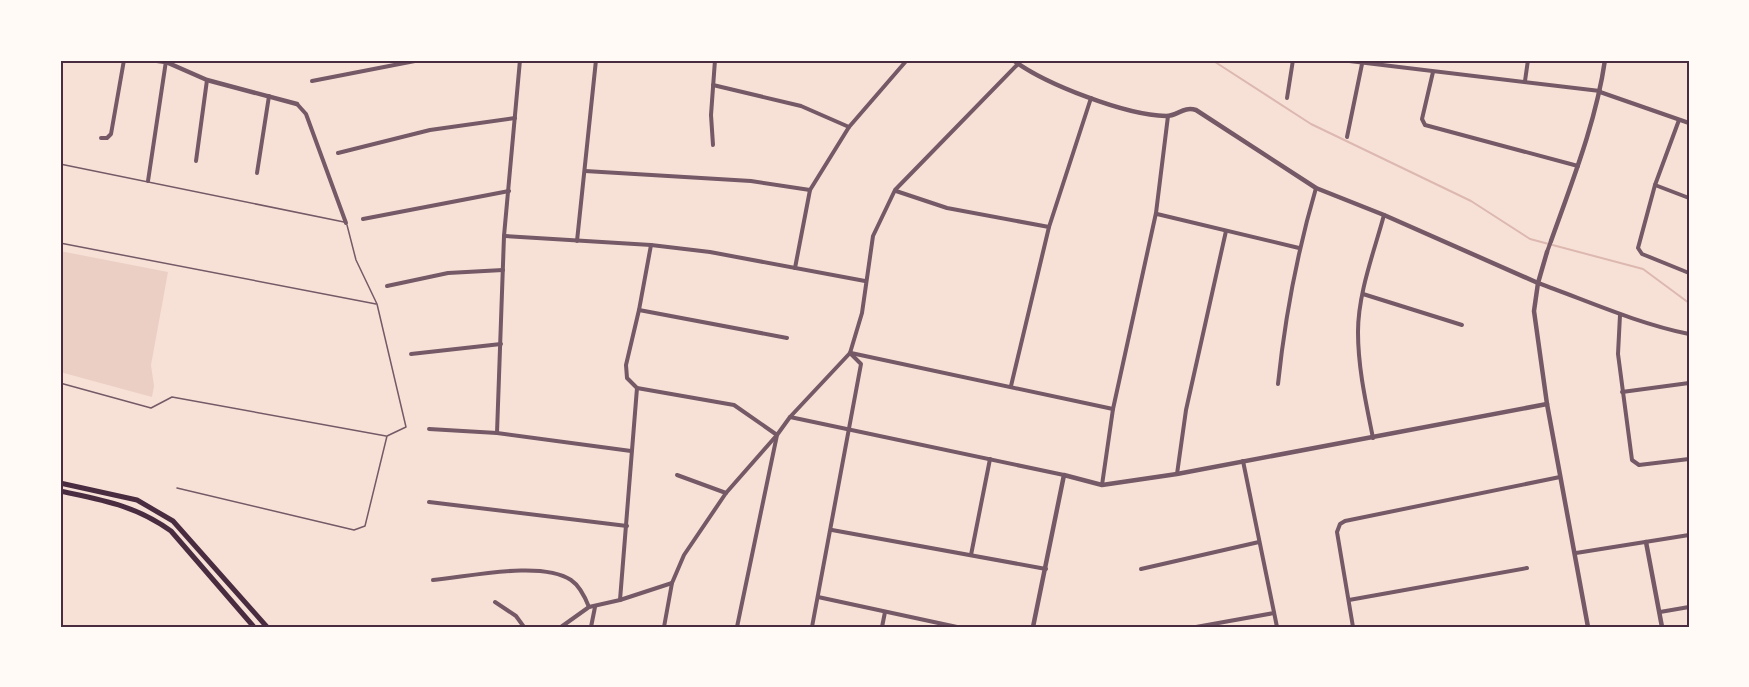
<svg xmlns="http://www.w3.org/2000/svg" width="1749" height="687" viewBox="0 0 1749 687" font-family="'IBM Plex Sans',sans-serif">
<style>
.green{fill:#ebcfc5}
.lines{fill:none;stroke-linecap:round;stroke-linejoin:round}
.stream{stroke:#dcb8b0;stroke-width:2}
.service{stroke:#755966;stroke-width:1.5}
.minor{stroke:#755966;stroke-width:4}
.tertiary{stroke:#755966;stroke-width:4.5}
.secondary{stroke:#4a2c40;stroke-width:5}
.neatline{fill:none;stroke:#4a2c40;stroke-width:2}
</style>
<rect width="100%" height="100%" fill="#f7e1d7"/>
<polygon class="green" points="60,251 168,272 151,365 154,386 152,397 60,372"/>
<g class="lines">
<polyline class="stream" points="1212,60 1311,124 1471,201 1530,239 1643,269 1689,303"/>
<g class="service">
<polyline points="60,164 344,222"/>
<polyline points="60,243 376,304"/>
<polyline points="60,383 151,408 172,397 386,436"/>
<polyline points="177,488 354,530 365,526 387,436 406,427 377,304 356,260 347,225"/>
</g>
<g class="minor">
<polyline points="1341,60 1600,91"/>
<polyline points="1433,72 1422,119 1425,125 1578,166"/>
<polyline points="312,81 420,60"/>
<polyline points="1525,81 1528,60"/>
<polyline points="713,85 801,106 849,127"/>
<polyline points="1287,98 1293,60"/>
<polyline points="297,104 306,114 346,223"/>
<polyline points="1679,120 1655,185 1638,248 1642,254 1689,273"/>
<polyline points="1347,137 1362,64"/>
<polyline points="101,138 107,138 111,134 124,60"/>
<polyline points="713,145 711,115 715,60"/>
<polyline points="338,153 430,130 515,118"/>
<polyline points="196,161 207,80"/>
<polyline points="585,171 751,181 810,190"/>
<polyline points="257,173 269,96"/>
<polyline points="148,181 166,61"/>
<polyline points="1655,185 1689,198"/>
<polyline points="896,191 947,208 1049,227"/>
<polyline points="1157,214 1299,248"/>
<polyline points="363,219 509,191"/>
<polyline points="504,236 651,245 710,252 865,281"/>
<polyline points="577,241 596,60"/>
<polyline points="1547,252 1551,241"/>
<polyline points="795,268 810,190 849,127 907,60"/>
<path d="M1538,283C1588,301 1636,323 1689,334"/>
<polyline points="387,286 448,273 503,270"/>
<polyline points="1363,294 1462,325"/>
<polyline points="639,310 787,338"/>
<polyline points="1620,315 1618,354 1632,460 1639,465 1689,459"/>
<polyline points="851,353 1113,409"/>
<polyline points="411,354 501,344"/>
<path d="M1278,384C1285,317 1297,253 1316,188"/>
<polyline points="1011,386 1049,227 1091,98"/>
<polyline points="637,388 734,405 777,435 737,627"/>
<polyline points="1622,392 1689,383"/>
<polyline points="790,417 1064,475"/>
<polyline points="429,429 497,433 631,451"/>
<polyline points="497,433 504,236 520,60"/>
<path d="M1373,438C1366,403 1358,368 1358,332C1358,293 1374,252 1384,215"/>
<polyline points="1243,461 1277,627"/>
<polyline points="1177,474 1186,410 1226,231"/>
<polyline points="677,475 726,493"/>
<polyline points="1102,485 1113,409 1156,213 1168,116"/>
<polyline points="429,502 627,526"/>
<polyline points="832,530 1046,569"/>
<polyline points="1576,553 1689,535"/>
<polyline points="971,555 990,459"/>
<polyline points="1141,569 1259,542"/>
<path d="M433,580C468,577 541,560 571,580C580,586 585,597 589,607"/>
<polyline points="818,597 957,627"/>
<polyline points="620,600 637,388 627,378 626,365 639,310 651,245"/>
<polyline points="1349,600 1527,568"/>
<polyline points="495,602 516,616 524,627"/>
<polyline points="1660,612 1689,607"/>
<polyline points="561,627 589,607 620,600 672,583"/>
<polyline points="591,627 595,607"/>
<polyline points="664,627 672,583 684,555 726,493 777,435 790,417 850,353 862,313 873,236 895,190 1018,64"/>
<polyline points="812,627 861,364 850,353"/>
<polyline points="882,627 885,612"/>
<polyline points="1196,627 1274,613"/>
<polyline points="1353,627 1337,532 1340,524 1345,521 1560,477"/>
</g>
<g class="tertiary">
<polyline points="151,60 166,62 207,80 297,104"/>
<path d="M1013,60C1045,84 1125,115 1166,116C1178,116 1183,106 1196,110L1316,188L1384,215L1538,283"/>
<polyline points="1600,92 1689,123"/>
<path d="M1551,241C1572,182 1596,122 1605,60"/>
<polyline points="1547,252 1538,283 1534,311 1547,404 1588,627"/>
<polyline points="1646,542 1662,627"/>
<polyline points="1033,627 1064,475 1102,485 1177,474 1547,404"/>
</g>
<g class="secondary">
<polyline points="60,483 137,500 173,521 267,627"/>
<path d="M60,491C102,500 135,505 171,531L254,627"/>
</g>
</g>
<rect width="1749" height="687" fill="none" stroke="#fffaf5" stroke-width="123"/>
<rect x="62" y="62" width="1626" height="564" class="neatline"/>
</svg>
